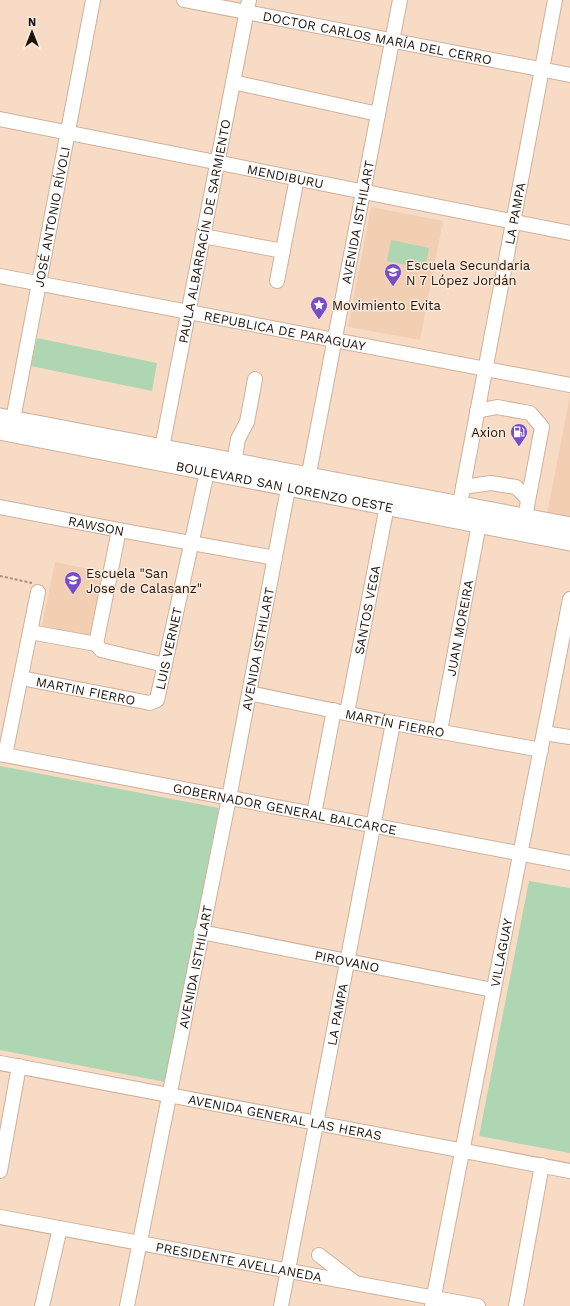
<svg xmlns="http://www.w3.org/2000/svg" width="570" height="1306" viewBox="0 0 570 1306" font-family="'Work Sans',sans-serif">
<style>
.built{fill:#f2cfb3}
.green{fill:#afd6b3}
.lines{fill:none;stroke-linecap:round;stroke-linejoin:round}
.minor-casing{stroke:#cdb19b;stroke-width:16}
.major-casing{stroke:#cdb19b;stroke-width:19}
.path{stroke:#a99381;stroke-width:2;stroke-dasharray:3 2;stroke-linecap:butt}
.minor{stroke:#fff;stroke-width:14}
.major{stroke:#fff;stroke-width:17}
.labels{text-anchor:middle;stroke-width:3;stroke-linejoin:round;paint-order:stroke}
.street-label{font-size:13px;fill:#1d130b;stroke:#fceadd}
.poi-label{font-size:13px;fill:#1d130b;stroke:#fceadd;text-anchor:start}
</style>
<rect width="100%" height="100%" fill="#f8dbc4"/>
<g class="built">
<polygon points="371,207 443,221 420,340 348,327"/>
<polygon points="570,396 570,518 547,514"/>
<polygon points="55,562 103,572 90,636 42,626"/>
</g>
<g class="green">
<polygon points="391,240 429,248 425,269 387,261"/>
<polygon points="37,338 157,363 152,391 31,366"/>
<polygon points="0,766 219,808 165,1082 0,1050"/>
<polygon points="529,881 570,888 570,1153 479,1136"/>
</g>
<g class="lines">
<defs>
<g id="minor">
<path id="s1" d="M184,0L570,75"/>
<polyline points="233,82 378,114"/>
<path id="s2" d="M0,119L570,233"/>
<polyline points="203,236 283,251"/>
<path id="s3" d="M0,276L570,385"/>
<polyline points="277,281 297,178"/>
<polyline points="477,411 497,407 530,413 542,427 525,517"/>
<path id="s4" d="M11,430L93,0"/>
<path id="s5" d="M160,458L249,0"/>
<polyline points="234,463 238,439 247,422 255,379"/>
<polyline points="463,487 491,483 516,487 528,499"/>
<path id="s6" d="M0,507L119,530L275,558"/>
<path id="s7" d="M458,514L555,0"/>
<polyline points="30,632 96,644"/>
<polyline points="96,644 119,530"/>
<polyline points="96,644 101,650 165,665"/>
<path id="s8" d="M21,678L150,703L157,700L207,472"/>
<path id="s9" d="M249,693L393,723L541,750"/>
<path id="s10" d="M347,713L387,506"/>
<path id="s11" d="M440,731L479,524"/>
<polyline points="544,733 570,737"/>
<path id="s12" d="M0,754L570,863"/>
<polyline points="5,755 38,592"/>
<polyline points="314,814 334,710"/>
<path id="s13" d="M201,932L493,990"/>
<path id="s14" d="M0,1063L570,1171"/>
<polyline points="0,1171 19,1066"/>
<path id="s15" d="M0,1217L478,1306"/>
<polyline points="319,1255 354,1282"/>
<polyline points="42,1306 60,1228"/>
<path id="s16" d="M127,1306L229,798L287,494L306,475L310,468L400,0"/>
<path id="s17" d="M281,1306L393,723"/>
<path id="s18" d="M432,1306L570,599"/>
<polyline points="516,1306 542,1165"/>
</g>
<g id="major">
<polyline points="0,417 570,526"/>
<path id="s19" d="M0,431L570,542"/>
</g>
</defs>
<use href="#minor" class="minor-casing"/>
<use href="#major" class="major-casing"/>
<polyline class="path" points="0,576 32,583"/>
<use href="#minor" class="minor"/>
<use href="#major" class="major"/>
</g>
<defs>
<symbol id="school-pin" viewBox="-11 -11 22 30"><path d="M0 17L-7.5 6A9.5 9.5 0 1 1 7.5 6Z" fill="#764ec7" stroke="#fceadd"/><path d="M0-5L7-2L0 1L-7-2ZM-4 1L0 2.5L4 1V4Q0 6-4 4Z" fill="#fff"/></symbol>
<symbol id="sight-pin" viewBox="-11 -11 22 30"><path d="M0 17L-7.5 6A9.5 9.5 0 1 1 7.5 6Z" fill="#764ec7" stroke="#fceadd"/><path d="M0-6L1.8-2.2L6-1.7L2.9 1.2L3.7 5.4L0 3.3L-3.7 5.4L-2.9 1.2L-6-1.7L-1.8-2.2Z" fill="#fff"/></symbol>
<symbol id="fuel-pin" viewBox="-11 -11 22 30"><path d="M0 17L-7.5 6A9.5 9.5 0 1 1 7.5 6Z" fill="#764ec7" stroke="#fceadd"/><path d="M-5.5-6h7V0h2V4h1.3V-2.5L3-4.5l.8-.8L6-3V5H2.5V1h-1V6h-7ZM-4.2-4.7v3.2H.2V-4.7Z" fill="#fff"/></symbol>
</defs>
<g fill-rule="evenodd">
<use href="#school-pin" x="383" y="262" width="20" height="27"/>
<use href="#sight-pin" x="309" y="295" width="20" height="27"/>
<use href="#fuel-pin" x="509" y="422" width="20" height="27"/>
<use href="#school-pin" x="63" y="570" width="20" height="27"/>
</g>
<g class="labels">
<g class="street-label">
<text dy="5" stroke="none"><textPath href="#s1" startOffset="197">DOCTOR CARLOS MARÍA DEL CERRO</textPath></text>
<text dy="5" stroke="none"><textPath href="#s2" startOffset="291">MENDIBURU</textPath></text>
<text dy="5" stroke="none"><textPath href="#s7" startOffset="306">LA PAMPA</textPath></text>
<text dy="5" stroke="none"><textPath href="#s4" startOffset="217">JOSÉ ANTONIO RÍVOLI</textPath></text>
<text dy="5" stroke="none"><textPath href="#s16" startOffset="1113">AVENIDA ISTHILART</textPath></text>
<text dy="5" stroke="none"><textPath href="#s5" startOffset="231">PAULA ALBARRACÍN DE SARMIENTO</textPath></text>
<text dy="5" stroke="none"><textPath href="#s3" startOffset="290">REPUBLICA DE PARAGUAY</textPath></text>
<text dy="5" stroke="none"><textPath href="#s19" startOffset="290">BOULEVARD SAN LORENZO OESTE</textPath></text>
<text dy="5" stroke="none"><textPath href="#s6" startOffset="98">RAWSON</textPath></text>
<text dy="5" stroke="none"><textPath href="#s10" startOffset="105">SANTOS VEGA</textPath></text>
<text dy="5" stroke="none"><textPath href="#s11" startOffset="105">JUAN MOREIRA</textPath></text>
<text dy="5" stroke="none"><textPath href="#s8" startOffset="192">LUIS VERNET</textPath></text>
<text dy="5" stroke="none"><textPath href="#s16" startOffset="670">AVENIDA ISTHILART</textPath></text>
<text dy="5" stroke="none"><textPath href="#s8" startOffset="66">MARTIN FIERRO</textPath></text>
<text dy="5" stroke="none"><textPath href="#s9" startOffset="149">MARTÍN FIERRO</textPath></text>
<text dy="5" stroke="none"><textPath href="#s12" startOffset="290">GOBERNADOR GENERAL BALCARCE</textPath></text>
<text dy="5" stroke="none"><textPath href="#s18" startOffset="360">VILLAGUAY</textPath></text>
<text dy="5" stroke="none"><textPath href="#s13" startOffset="149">PIROVANO</textPath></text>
<text dy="5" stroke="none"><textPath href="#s16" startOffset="346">AVENIDA ISTHILART</textPath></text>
<text dy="5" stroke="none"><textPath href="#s17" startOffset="297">LA PAMPA</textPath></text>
<text dy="5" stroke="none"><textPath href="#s14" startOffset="290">AVENIDA GENERAL LAS HERAS</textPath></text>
<text dy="5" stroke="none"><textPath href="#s15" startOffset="243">PRESIDENTE AVELLANEDA</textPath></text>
</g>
<g class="poi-label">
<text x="406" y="270">Escuela Secundaria<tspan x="406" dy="15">N 7 López Jordán</tspan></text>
<text x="332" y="310">Movimiento Evita</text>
<text x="506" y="437" text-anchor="end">Axion</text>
<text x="86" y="578">Escuela "San<tspan x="86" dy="15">Jose de Calasanz"</tspan></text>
</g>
</g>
<g transform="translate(32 32)" stroke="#fceadd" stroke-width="3" paint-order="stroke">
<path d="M0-3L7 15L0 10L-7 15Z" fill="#1d130b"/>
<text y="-6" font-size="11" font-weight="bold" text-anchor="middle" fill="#1d130b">N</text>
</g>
</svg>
